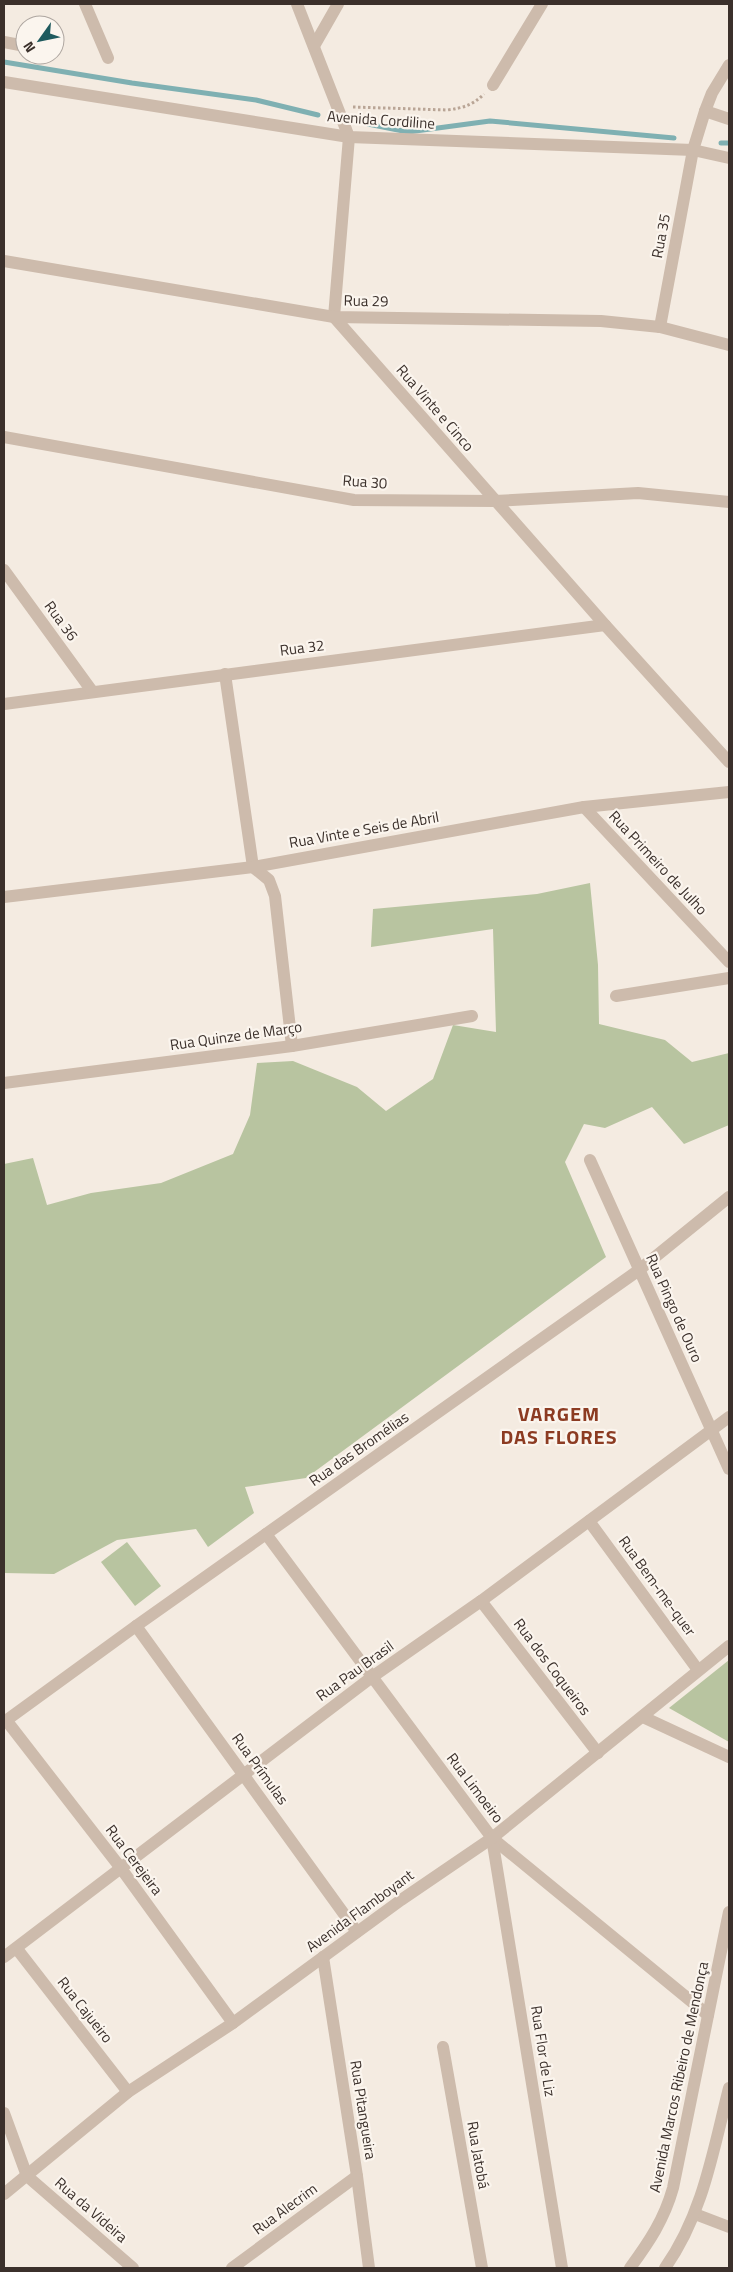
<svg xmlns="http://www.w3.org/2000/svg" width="733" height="2272" viewBox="0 0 733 2272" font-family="'Titillium Web',sans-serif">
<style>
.green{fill:#b8c4a0}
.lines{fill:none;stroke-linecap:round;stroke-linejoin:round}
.stream{stroke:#7fb0b2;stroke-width:5}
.path{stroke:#b9a596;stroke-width:3;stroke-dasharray:2.5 2.5;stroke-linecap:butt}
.minor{stroke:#cdbbac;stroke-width:12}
.tertiary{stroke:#cdbbac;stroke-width:12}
.labels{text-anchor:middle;stroke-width:4.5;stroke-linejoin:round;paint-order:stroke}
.street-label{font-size:15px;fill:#3b302b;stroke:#fbf5ee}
.district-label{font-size:20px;font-weight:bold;letter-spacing:1px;fill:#8c3b22;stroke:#fbf5ee}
</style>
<rect width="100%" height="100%" fill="#f4ebe1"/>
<g class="green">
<polygon points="590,883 598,965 599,1024 665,1040 692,1062 729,1053 729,1125 684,1144 652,1107 605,1128 584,1124 565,1162 606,1257 306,1478 245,1487 254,1513 208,1547 196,1529 117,1540 54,1574 4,1573 4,1164 33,1158 47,1205 91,1193 161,1183 233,1154 250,1115 257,1063 293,1061 357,1087 386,1111 433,1079 453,1025 496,1032 493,929 371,947 373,909 537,894"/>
<polygon points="127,1542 161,1586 135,1606 101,1562"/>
<polygon points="729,1660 729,1742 669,1708"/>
</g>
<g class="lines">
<g class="stream">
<polyline points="4,62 132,83 256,100 318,115"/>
<polyline points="368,124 408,132 490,121 674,138"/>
<polyline points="721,143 729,143"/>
</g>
<path class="path" d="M353,107L447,110C463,108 473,105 484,94"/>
<g class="minor">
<polyline points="85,4 108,58"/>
<polyline points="297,4 349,137 334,317 605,625 729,762"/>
<polyline points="4,42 25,46"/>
<polyline points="314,46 338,4"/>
<polyline points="4,82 349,137 693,150 660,327"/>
<polyline points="493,85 542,4"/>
<polyline points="705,111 712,93 729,65"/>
<polyline points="4,261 334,317 601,321 660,327 729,345"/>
<polyline points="4,437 354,500 495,501 638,493 729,502"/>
<polyline points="225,674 253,867 269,880 275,896 292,1046"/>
<polyline points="4,704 605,625"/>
<polyline points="584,807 729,962"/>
<polyline points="4,897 253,867 584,807 729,792"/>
<polyline points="616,996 729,978"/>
<polyline points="4,1083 292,1046 472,1016"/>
<polyline points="590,1160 729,1469"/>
<polyline points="589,1521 698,1670"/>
<polyline points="266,1534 492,1838 708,2015"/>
<polyline points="481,1601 598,1753"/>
<polyline points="136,1626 357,1932"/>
<polyline points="6,1720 120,1867 233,2023"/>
<polyline points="4,1722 136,1626 639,1270 729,1197"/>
<polyline points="492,1838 562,2268"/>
<polyline points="17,1949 128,2092"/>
<polyline points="4,1957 372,1677 481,1601 729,1417"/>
<polyline points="323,1957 357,2176 369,2268"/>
<polyline points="443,2047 482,2268"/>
<polyline points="4,2113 27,2176"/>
<polyline points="695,2214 729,2227"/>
<polyline points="232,2268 357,2176"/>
</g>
<g class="tertiary">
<polyline points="729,119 705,111 693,150 729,158"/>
<polyline points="4,570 92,691"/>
<polyline points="643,1717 729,1757"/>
<polyline points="27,2176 133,2268"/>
<polyline points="4,2194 128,2092 233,2023 401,1900 492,1838 729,1646"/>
<path d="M630,2268C649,2242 664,2220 673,2188L729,1912"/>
<path d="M665,2268C703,2214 713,2151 729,2088"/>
</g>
</g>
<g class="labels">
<g class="street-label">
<text transform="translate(381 120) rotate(4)" y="5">Avenida Cordiline</text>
<text transform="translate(661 236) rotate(-79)" y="5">Rua 35</text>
<text transform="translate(366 301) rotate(1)" y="5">Rua 29</text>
<text transform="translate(435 408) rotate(49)" y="5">Rua Vinte e Cinco</text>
<text transform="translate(365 482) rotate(4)" y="5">Rua 30</text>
<text transform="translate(61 621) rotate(54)" y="5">Rua 36</text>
<text transform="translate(302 648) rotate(-7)" y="5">Rua 32</text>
<text transform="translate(364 830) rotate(-10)" y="5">Rua Vinte e Seis de Abril</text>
<text transform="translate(658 863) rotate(47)" y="5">Rua Primeiro de Julho</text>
<text transform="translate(236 1036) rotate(-8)" y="5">Rua Quinze de Março</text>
<text transform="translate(674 1308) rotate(66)" y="5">Rua Pingo de Ouro</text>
<text transform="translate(359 1449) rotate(-35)" y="5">Rua das Bromélias</text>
<text transform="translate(657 1586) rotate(54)" y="5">Rua Bem-me-quer</text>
<text transform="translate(552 1667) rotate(53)" y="5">Rua dos Coqueiros</text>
<text transform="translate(355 1671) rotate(-36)" y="5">Rua Pau Brasil</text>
<text transform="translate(260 1769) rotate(54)" y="5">Rua Prímulas</text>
<text transform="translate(475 1788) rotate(53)" y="5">Rua Limoeiro</text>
<text transform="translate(134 1860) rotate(53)" y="5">Rua Cerejeira</text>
<text transform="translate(360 1911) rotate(-36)" y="5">Avenida Flamboyant</text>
<text transform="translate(85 2010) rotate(52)" y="5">Rua Cajueiro</text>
<text transform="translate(543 2051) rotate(81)" y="5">Rua Flor de Liz</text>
<text transform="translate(679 2077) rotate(-78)" y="5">Avenida Marcos Ribeiro de Mendonça</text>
<text transform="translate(363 2110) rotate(81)" y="5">Rua Pitangueira</text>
<text transform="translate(478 2155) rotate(80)" y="5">Rua Jatobá</text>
<text transform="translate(285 2209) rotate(-36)" y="5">Rua Alecrim</text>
<text transform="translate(91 2210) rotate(41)" y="5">Rua da Videira</text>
</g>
<g class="district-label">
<text x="559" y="1421">VARGEM<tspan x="559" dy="23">DAS FLORES</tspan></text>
</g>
</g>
<rect width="733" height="2272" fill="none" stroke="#3b302b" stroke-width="10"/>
<g transform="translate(40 40) rotate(237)"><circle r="24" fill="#fbf5ee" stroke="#aea6a0"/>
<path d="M0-4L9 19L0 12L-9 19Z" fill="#1f5a5e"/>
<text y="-8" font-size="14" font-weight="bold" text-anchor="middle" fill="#3b302b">N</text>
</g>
</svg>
